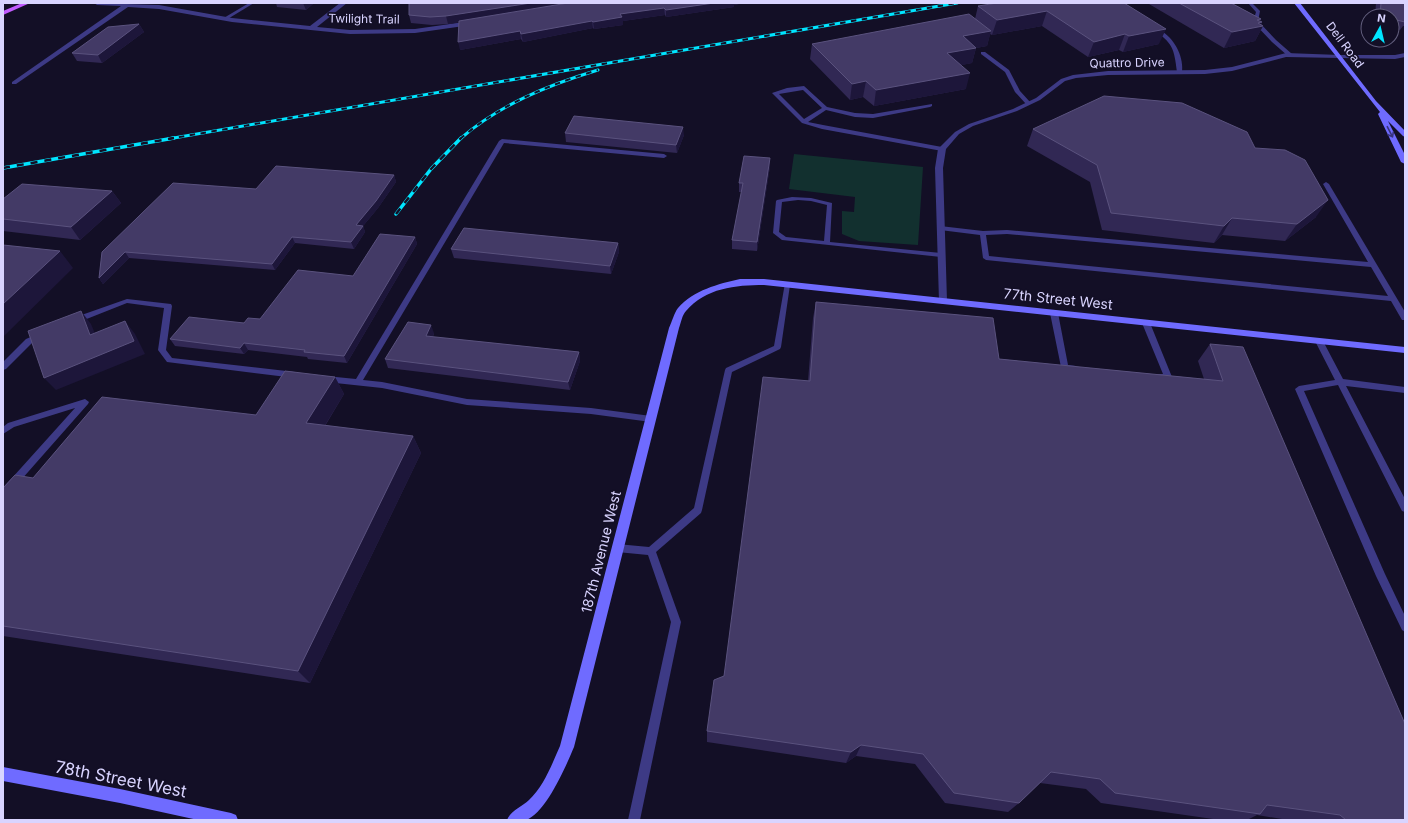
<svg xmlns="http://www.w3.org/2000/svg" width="1408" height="823" viewBox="0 0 1408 823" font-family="Inter,sans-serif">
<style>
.green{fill:#12302f}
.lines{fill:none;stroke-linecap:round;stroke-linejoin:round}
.lane{fill:#3d3a85;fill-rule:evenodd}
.street{fill:#3d3a85;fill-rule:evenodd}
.secondary{fill:#6f6bff;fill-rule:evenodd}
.primary{fill:#c25bff;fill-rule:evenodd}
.rail-far1-casing{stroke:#00e5ff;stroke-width:3}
.rail-casing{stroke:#00e5ff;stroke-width:3.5}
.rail-far1{stroke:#130f26;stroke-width:2;stroke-dasharray:5.5;stroke-linecap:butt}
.rail{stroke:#130f26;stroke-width:2.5;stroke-dasharray:7;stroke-linecap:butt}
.wall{fill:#312854}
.shaded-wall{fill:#1d163a}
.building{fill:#433a66;stroke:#5a527e}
.oneway{stroke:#38347d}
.labels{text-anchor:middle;stroke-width:3.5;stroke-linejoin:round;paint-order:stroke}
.far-street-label{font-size:12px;fill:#d9d4ff;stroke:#130f26}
.street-label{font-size:14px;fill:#d9d4ff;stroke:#130f26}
.near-street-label{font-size:17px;fill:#d9d4ff;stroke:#130f26}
</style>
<rect width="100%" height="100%" fill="#130f26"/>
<polygon class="green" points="794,154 923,167 918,245 859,241 842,234 842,211 854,212 855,197 789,189"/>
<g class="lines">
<g class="lane">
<polygon points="249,3 254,3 226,20 222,19"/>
<polygon points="1248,3 1252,3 1260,11 1258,21 1276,40 1292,54 1292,56 1288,56 1272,42 1253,22 1256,12"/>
<path d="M1152,27C1157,27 1160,29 1163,32C1176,41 1184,58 1182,73L1177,72C1174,48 1173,43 1152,29Z"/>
<polygon points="981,52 985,52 1009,70 1020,91 1030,102 1030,104 1026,104 1015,92 1005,72 981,54"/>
<path d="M804,86L827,107L855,113L873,114L932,104V106L930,107L873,118L855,117L826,110L808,122L823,125L942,147L945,149L942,151L822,129L802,123L772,93L787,88ZM803,90L822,108L804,119L779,94Z"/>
<polygon points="502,139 664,154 667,156 664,158 504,143 363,380 382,382 467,399 591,408 651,416 654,417 655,419 654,421 651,422 591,414 467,405 382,388 326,382 322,379 326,376 356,379 499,141"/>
<path d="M1326,182L1329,184L1405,312V320H1402L1391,301L986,260L983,258L980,235L940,230L937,228L940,226L983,231L1007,230L1368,262L1323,184ZM1007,234L1371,267L1388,296L989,256L986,235Z"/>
<path d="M792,197L811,198L832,203L830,242L941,253L944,255L941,257L782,240L773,233L776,201L777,200ZM798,200L811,201L827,205L824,241L786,237L779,232L782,202Z"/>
<polygon points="785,283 789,283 790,285 781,347 780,349 732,372 702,510 701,513 656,552 681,622 640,820 628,820 671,622 648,555 617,552 614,551 612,548 614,545 617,544 649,547 694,508 725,370 726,368 774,346"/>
<polygon points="127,299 171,304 172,306 166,350 172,358 295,372 299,375 295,378 167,362 158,350 164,308 127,303 79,322 76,322 72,320 73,318"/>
<polygon points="1051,311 1054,311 1058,313 1068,365 1076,366 1077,368 1076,370 1065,370 1061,367 1050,313"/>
<polygon points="1146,320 1150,323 1172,377 1171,379 1160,379 1156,376 1157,374 1163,374 1142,323"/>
<polygon points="40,333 44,336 43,338 32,343 6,369 3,370 3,362 26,339"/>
<polygon points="1319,338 1323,341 1343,379 1405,387 1405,393 1346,386 1405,499 1405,512 1402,511 1338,385 1304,391 1385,574 1405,616 1405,632 1402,630 1376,576 1295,389 1299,386 1335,380 1315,341"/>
<polygon points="85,399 89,402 88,404 6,497 3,498 3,488 75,408 14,427 3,434 3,427 8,423"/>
</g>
<g class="street">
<polygon points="94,3 159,5 232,18 310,26 340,3 347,3 317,27 350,30 415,29 471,21 474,23 471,25 415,33 350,34 232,22 159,9 128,7 16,84 12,84 12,82 121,6 97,5"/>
<polygon points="1286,53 1340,55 1395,55 1405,53 1405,57 1395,59 1286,57 1232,71 1205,74 1108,75 1076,78 1065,81 1040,100 1017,111 973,126 959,134 946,149 943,168 947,301 943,304 940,303 939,301 935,168 938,149 955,132 969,124 1013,109 1036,98 1061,79 1073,75 1108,71 1205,70 1232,67"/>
</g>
<g class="secondary">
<polygon points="1294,3 1300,3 1376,101 1405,131 1405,137 1403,136 1388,121 1405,155 1405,164 1401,162 1378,114 1380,112"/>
<path d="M740,279H764L1405,347V353L764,285C735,285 706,288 686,311C682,315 681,323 679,328L574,747C566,766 546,813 526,820C521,822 512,820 507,820C511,810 522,807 529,800C544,786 552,764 560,746L669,328C672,322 674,313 678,308C694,290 718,284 740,279Z"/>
<polygon points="3,767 120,789 231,813 236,815 238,820 198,820 120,803 3,781"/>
</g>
<polygon class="primary" points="22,3 30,3 3,15 3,11"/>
<defs>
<g id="rail-far1">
<polyline points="168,139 957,3"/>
<path d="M460,139C499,105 548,85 598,70"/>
</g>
<g id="rail">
<polyline points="3,168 174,138"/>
<polyline points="396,214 431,169 461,138"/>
</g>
</defs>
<use href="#rail-far1" class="rail-far1-casing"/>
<use href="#rail" class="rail-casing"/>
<use href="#rail-far1" class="rail-far1"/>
<use href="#rail" class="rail"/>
</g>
<g class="wall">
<polygon points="276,3 314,3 306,10 277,7"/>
<polygon points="409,3 744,3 734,5 734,7 666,17 665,15 623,21 623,25 594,29 593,28 523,42 521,39 460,50 459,22 448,24 432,25 411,23 409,15"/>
<polygon points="1124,3 1159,44 1123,52 1119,50 1088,57 1042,26 992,35 990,34 987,46 976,48 972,63 961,65 966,89 874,106 863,97 850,100 810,59 812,44 975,19 978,6"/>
<polygon points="1149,3 1231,3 1261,19 1260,21 1262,22 1261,24 1263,26 1255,41 1224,48 1149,4"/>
<polygon points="1376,3 1405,3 1405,26 1403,26 1400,30 1392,28 1392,16 1375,16"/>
<polygon points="139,24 144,32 102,63 77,61 72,53"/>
<polygon points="1033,129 1255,148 1316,217 1285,241 1222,235 1214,243 1102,230 1090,182 1027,146"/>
<polygon points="565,133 684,135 677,153 566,142"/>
<polygon points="770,166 757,251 732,249 732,240 742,192 739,192 739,183"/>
<polygon points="394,175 396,182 378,208 363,226 365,232 354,249 295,243 275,270 129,258 103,284 99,278 102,252 256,189"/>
<polygon points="112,191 121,203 80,240 3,231 3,199"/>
<polygon points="415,237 417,244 347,363 308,359 307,357 248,350 244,354 175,346 170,339 260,319 353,276"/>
<polygon points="618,243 619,252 611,274 454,258 451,249"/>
<polygon points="816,302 999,359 1204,379 1198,361 1210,344 1405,820 1288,820 1257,815 1247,820 1220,820 1101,803 1086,789 1040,783 1019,803 1008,812 945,803 915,764 856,756 846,763 707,742 707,731 724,676 808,381 813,318"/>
<polygon points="434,333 433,337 579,352 580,361 570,390 388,368 385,359"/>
<polygon points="335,377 344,394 325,426 413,436 421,453 310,683 3,636 3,488 33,478 256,415"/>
</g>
<g class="shaded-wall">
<polygon points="303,3 314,3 306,10"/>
<polygon points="531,3 579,3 448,24 446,16"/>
<polygon points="714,3 744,3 734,5 734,7 666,17 666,10"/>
<polygon points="664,8 665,15 623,21 623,25 594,29 593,22 620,14"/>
<polygon points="1047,11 1042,26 992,35 997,20"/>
<polygon points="1261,19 1259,23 1262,22 1260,26 1263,26 1255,41 1224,48 1232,32 1257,20"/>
<polygon points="592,21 593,28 523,42 521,34"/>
<polygon points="139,24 144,32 102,63 98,55"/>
<polygon points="1166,29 1159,44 1123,52 1129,36"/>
<polygon points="520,31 521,39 460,50 458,42"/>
<polygon points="991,31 987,46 976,48 972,63 943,69 947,53 963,36"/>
<polygon points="1125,34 1119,50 1088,57 1094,42"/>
<polygon points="970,73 966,89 874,106 876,90"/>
<polygon points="866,81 863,97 850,100 852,84"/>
<polygon points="683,127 684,135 677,153 676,145"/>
<polygon points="770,158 770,166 757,251 757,242"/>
<polygon points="394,175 396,182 378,208 363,226 365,232 354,249 351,242 356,225"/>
<polygon points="112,191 121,203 80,240 71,227"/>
<polygon points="1328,200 1316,217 1285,241 1297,224"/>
<polygon points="1232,218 1222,235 1214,243 1224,226"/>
<polygon points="292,237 295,243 275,270 272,264"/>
<polygon points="415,237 417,244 347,363 344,356"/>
<polygon points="618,243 619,252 611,274 610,266"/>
<polygon points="60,251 73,268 3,337 3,304"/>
<polygon points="125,252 129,258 103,284 99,278"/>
<polygon points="81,311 91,324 101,348 90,335"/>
<polygon points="125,321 135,334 145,354 56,390 44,378"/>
<polygon points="431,325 434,333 429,345 426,336"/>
<polygon points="244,343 248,350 244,354 240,348"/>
<polygon points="579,352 580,361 570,390 568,382"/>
<polygon points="335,377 344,394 316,440 306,423"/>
<polygon points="413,436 421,453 310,683 298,671"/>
<polygon points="861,745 856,756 846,763 851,752"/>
</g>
<g class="building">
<polygon points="409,3 531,3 446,16 430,17 409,15"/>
<polygon points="568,3 714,3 666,10 664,8 620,14 622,17 593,22 592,21 521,34 520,31 458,42 459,21"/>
<polygon points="997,3 1124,3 1166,29 1129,36 1125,34 1094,42 1047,11 997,20 978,6"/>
<polygon points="1179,3 1231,3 1261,19 1257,20 1262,22 1258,23 1263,26 1232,32"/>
<polygon points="1381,3 1405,3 1405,22 1392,19 1392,16 1380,16"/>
<polygon points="969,14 991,31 963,36 976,48 947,53 970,73 876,90 866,81 852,84 812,44"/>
<polygon points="139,24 98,55 72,53 108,27"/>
<polygon points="1104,96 1182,103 1247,132 1255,148 1285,150 1305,160 1328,200 1297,224 1232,218 1224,226 1111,213 1097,165 1033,129"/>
<polygon points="574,116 683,127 676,145 565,133"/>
<polygon points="744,156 770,158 757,242 732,240 743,183 739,183"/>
<polygon points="276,166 394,175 376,201 356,225 363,226 351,242 292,237 272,264 125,252 99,278 102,252 173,183 256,189"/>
<polygon points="22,184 112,191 71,227 3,219 3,199"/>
<polygon points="464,228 618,243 610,266 451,249"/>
<polygon points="380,234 415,237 344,356 304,352 305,350 244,343 240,348 170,339 189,317 244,323 248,318 260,319 298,270 353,276"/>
<polygon points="3,245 60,251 3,304"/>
<polygon points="816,302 993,318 999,359 1223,381 1210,344 1243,347 1405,724 1405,820 1346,820 1340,815 1267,805 1260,814 1115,793 1100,779 1051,772 1019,803 954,793 923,754 861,745 851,752 707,731 714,680 724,676 763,377 810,381"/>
<polygon points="81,311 90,335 125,321 134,341 44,378 28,331"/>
<polygon points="408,322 431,325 426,336 579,352 568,382 385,359"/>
<polygon points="285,371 335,377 306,423 413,436 298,671 3,626 3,488 15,475 33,478 102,397 256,415"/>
</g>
<defs><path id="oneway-shaft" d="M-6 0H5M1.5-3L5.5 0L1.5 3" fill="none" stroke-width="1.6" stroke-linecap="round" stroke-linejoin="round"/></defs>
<use class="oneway" href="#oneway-shaft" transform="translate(1390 132) rotate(63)"/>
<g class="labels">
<g class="far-street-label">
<text transform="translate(364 19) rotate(1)" y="4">Twilight Trail</text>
<text transform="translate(1345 45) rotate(53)" y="4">Dell Road</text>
<text transform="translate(1127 63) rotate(-1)" y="4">Quattro Drive</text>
</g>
<g class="street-label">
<text transform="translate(1058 299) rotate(6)" y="5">77th Street West</text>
<text transform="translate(601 552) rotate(-76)" y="5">187th Avenue West</text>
</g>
<g class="near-street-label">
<text transform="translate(121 779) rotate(11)" y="6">78th Street West</text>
</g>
</g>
<rect width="1408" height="823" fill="none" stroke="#d9d4ff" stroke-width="8"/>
<g transform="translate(1380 28) rotate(8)"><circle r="19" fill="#130f26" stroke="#625e7d"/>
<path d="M0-3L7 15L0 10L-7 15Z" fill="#00e5ff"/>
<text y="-6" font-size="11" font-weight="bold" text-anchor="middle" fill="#d9d4ff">N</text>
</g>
</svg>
